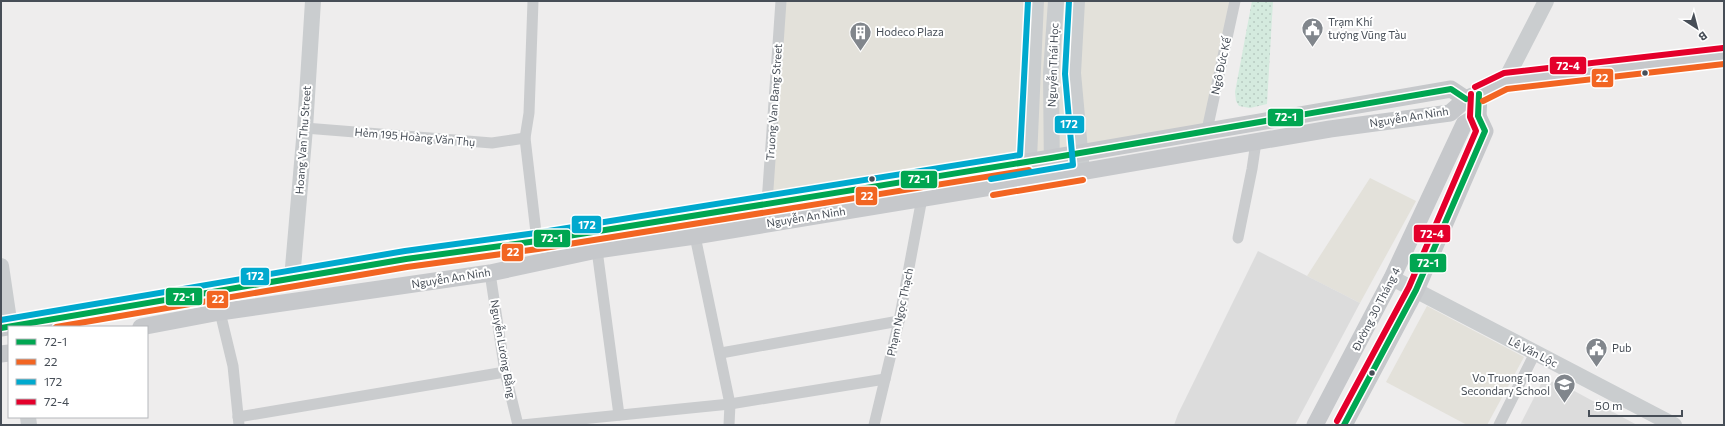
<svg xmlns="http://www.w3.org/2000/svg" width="1725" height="426" viewBox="0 0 1725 426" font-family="Commissioner,sans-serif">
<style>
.commercial{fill:#e3e1da}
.education{fill:#dcdcdc}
.park{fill:url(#park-dots)}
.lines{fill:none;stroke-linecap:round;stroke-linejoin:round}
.street{stroke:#caccce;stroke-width:11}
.secondary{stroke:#cacdcf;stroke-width:16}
.primary{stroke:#c6c8cb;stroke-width:17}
.bus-1-casing{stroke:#fff;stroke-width:9}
.bus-2-casing{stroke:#fff;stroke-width:9}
.bus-3-casing{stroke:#fff;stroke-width:9}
.bus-4-casing{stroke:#fff;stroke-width:9}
.bus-1{stroke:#00a651;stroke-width:6}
.bus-2{stroke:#f26522;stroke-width:6}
.bus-3{stroke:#00a9ce;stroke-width:6}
.bus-4{stroke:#e4002b;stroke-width:6}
.bus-dot{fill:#474e57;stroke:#fff;stroke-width:1.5}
.labels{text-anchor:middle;stroke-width:4;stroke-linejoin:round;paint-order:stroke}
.poi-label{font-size:11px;fill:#474e57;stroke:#fff;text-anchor:start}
.street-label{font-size:11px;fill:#474e57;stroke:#fff}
.line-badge{stroke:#fff;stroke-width:1.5}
.badge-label{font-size:11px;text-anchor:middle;font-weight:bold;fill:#fff}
</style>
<defs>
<pattern id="park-dots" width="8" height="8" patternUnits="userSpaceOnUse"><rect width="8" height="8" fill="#d4eade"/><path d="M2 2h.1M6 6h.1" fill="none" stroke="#b7cac1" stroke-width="1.8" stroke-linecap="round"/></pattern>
</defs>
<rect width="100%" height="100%" fill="#eeeded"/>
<g class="commercial">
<polygon points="778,1 1233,1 1207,130 767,203"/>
<polygon points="1370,178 1416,201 1360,303 1307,276"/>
<polygon points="1427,306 1524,357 1487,425 1467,425 1386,382"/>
</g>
<g class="education">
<polygon points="1258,251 1360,303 1295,425 1174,425 1178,414"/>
<polygon points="1556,381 1637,425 1520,425 1541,384"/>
</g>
<polygon class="park" points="1252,1 1273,1 1267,104 1250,108 1239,106 1236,101 1235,92"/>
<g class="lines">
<g class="street">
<polyline points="533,1 529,113 525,138 537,241"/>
<polyline points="305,128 492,143 525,138"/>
<polyline points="1207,130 1235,1"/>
<polyline points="767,203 781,1"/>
<polyline points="695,236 730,404 729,425"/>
<polyline points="1238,238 1252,169 1256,142"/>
<polyline points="597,250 619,415"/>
<polyline points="490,273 505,372 518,425"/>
<polyline points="220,312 233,366 239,425"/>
<polyline points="721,353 899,321"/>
<polyline points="238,417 505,372"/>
<polyline points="522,425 730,404 885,379"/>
<polyline points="874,425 899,321 922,198"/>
<polyline points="1499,425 1535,353"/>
</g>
<g class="secondary">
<polyline points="1077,1 1073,73 1082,172"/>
<polyline points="1505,81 1546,1"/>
<polyline points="1052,177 1051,73 1056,1"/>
<polyline points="1028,181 1036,1"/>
<polyline points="1,266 10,327"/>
<polyline points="1392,278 1674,425"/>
<polyline points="292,279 305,128 313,1"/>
<polyline points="28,417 29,425"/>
</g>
<g class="primary">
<polyline points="141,327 220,312 490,273 597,250 695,236 1028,181 1330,129 1450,113 1466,99 1505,81 1724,56"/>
<polyline points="1,328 235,289 406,259 537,241 1051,158 1451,89 1466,99"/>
<polyline points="1,354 9,353"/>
<polyline points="1315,425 1392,278 1464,124 1478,116"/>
<polyline points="1344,425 1416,290 1485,131 1478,116 1479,94"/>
</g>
<defs>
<g id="bus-1">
<polyline points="1,328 406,259 537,241 1051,158 1451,89 1466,99"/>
<polyline points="1344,425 1416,290 1485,131 1478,116 1479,94"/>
</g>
<g id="bus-2">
<polyline points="1483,101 1507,89 1724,64"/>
<polyline points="993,195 1083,180"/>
<polyline points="56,327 407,267 538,249 1029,170"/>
</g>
<g id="bus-3">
<polyline points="991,179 1073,165 1065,74 1069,1"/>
<polyline points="1,320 405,251 536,233 1020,155 1028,1"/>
</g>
<g id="bus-4">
<polyline points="1475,87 1504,73 1723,48"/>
<polyline points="1337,421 1409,287 1476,131 1470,117 1471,94"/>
</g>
</defs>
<use href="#bus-1" class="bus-1-casing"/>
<use href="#bus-2" class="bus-2-casing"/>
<use href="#bus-3" class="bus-3-casing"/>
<use href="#bus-4" class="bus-4-casing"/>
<use href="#bus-1" class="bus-1"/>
<use href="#bus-2" class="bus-2"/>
<use href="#bus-3" class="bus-3"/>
<use href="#bus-4" class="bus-4"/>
</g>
<defs>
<symbol id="civic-pin" viewBox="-11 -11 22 30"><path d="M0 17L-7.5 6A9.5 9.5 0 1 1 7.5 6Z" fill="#81868c" stroke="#fff"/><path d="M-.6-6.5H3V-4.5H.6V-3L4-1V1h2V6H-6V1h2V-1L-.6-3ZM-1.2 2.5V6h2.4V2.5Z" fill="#fff"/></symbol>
<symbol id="building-pin" viewBox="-11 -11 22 30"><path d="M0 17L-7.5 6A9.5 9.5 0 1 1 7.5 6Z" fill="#81868c" stroke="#fff"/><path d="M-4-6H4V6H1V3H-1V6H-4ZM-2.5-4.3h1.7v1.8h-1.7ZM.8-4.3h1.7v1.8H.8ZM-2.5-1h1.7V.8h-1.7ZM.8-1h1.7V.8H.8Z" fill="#fff"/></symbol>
<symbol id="school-pin" viewBox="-11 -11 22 30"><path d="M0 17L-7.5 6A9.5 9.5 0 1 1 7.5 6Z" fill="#81868c" stroke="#fff"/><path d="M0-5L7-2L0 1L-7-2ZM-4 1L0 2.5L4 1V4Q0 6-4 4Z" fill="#fff"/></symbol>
</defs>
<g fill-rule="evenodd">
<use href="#civic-pin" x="1300" y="16" width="25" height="34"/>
<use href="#building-pin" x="848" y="20" width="25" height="34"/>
<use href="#civic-pin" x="1584" y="336" width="25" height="34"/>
<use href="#school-pin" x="1552" y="372" width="25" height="34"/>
</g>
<g class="bus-dot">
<circle cx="1645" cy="73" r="3.5"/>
<circle cx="872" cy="179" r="3.5"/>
<circle cx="1372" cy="373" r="3.5"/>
</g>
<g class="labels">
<g class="poi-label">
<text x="1328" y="26">Trạm Khí<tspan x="1328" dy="13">tượng Vũng Tàu</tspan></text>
<text x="876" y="36">Hodeco Plaza</text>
<text x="1612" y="352">Pub</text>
<text x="1550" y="382" text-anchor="end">Vo Truong Toan<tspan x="1550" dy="13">Secondary School</tspan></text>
</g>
<g class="street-label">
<text transform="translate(1053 65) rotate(-88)" y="4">Nguyễn Thái Học</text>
<text transform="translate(1221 66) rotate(-78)" y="4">Ngô Đức Kế</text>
<text transform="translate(774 102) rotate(-86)" y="4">Truong Van Bang Street</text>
<text transform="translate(1409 117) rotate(-9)" y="4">Nguyễn An Ninh</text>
<text transform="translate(415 137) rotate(5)" y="4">Hẻm 195 Hoàng Văn Thụ</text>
<text transform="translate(303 140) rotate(-86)" y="4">Hoang Van Thu Street</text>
<text transform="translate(806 217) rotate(-9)" y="4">Nguyễn An Ninh</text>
<text transform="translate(451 278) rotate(-9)" y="4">Nguyễn An Ninh</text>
<text transform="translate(1376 309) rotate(-63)" y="4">Đường 30 Tháng 4</text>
<text transform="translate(900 312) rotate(-78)" y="4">Phạm Ngọc Thạch</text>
<text transform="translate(503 349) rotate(80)" y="4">Nguyễn Lương Bằng</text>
<text transform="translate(1533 352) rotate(27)" y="4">Lê Văn Lộc</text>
</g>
</g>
<g class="line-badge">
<rect x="1549" y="56" width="38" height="19" rx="4" fill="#e4002b"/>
<rect x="1591" y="68" width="23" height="20" rx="4" fill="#f26522"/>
<rect x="1267" y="108" width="37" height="19" rx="4" fill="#00a651"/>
<rect x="1054" y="115" width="31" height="19" rx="4" fill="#00a9ce"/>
<rect x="900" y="170" width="38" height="19" rx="4" fill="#00a651"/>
<rect x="855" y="186" width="23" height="20" rx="4" fill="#f26522"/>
<rect x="571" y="215" width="31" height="19" rx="4" fill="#00a9ce"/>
<rect x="1413" y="224" width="38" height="19" rx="4" fill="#e4002b"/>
<rect x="533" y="229" width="38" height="19" rx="4" fill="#00a651"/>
<rect x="501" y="243" width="23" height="19" rx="4" fill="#f26522"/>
<rect x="1409" y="253" width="38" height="20" rx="4" fill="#00a651"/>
<rect x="240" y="267" width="30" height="19" rx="4" fill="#00a9ce"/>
<rect x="165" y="287" width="38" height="19" rx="4" fill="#00a651"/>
<rect x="206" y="290" width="23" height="19" rx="4" fill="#f26522"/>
</g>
<g class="badge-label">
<text x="1568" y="70">72-4</text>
<text x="1602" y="82">22</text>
<text x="1286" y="121">72-1</text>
<text x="1069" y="128">172</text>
<text x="919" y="183">72-1</text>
<text x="867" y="200">22</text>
<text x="587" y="229">172</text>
<text x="1432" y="238">72-4</text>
<text x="552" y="242">72-1</text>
<text x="513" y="256">22</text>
<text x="1428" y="267">72-1</text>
<text x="255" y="280">172</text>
<text x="184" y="301">72-1</text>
<text x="218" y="303">22</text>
</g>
<rect width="1725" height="426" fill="none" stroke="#474e57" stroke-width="4"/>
<rect x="8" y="326" width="140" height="92" fill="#ffffff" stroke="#b5b8bc"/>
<rect x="16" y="339" width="20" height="6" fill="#00a651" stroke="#b5b8bc"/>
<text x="44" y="346" font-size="12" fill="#474e57">72-1</text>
<rect x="16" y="359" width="20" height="6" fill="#f26522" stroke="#b5b8bc"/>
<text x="44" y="366" font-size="12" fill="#474e57">22</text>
<rect x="16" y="379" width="20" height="6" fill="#00a9ce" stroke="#b5b8bc"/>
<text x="44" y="386" font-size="12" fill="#474e57">172</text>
<rect x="16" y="399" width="20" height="6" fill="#e4002b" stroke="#b5b8bc"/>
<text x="44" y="406" font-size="12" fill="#474e57">72-4</text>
<g transform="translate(1697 28) rotate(144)" stroke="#ffffff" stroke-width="3" paint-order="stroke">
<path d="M0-3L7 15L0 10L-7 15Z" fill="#474e57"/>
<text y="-6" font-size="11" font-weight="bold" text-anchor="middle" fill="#474e57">B</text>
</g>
<path d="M1589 410v6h93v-6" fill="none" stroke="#474e57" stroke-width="2"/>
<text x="1595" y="410" font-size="12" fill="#474e57" stroke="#ffffff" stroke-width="3" paint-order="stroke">50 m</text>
</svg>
